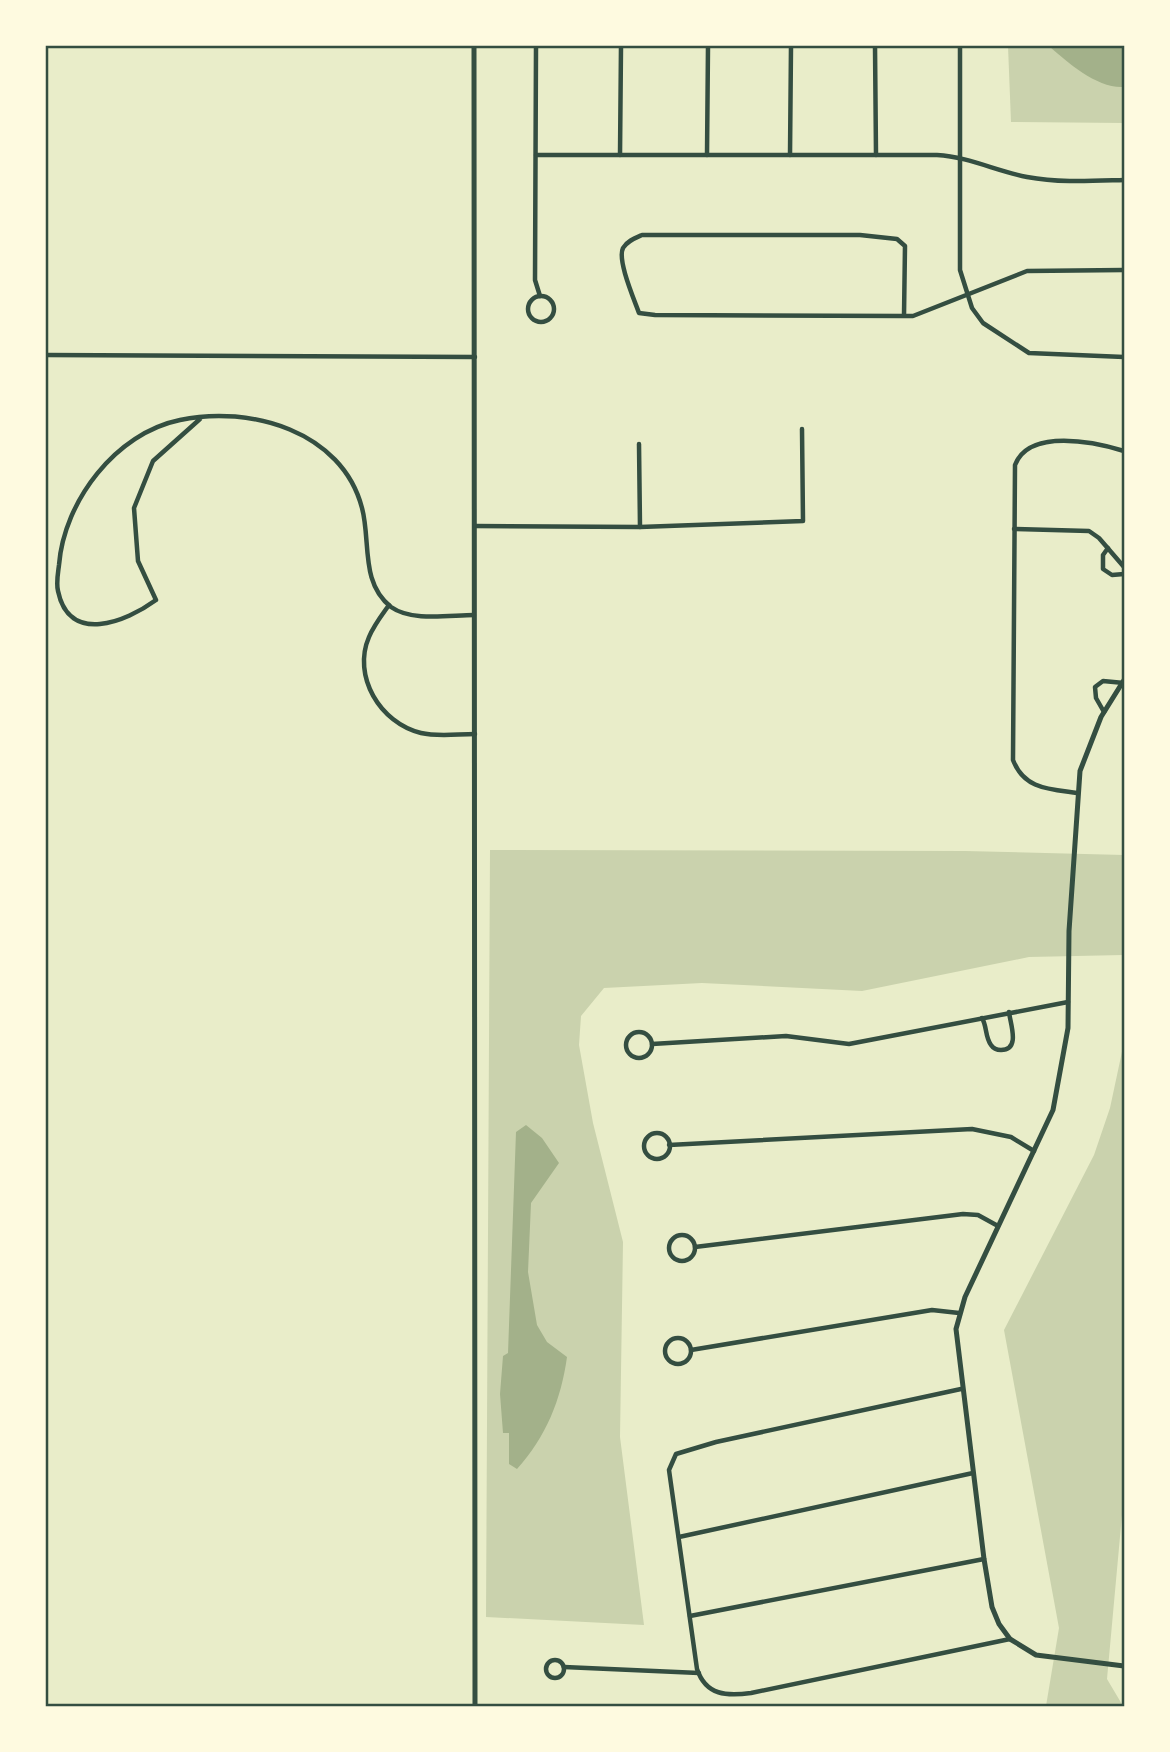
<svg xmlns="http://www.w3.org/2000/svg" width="1170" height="1752" viewBox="0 0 1170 1752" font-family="Roboto,sans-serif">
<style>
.green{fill:#cad2ad}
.water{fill:#a3b18a}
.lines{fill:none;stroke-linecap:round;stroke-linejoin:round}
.minor{stroke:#344e41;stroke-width:4.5}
.tertiary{stroke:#344e41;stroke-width:5}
.neatline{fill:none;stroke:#344e41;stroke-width:2.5}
</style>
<rect width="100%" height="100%" fill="#e9edc9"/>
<g class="green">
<polygon points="1008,46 1124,46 1124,123 1011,122"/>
<polygon points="490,850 965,851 1124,855 1124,1493 1107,1679 1123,1706 1046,1706 1059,1628 1004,1330 1094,1155 1110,1108 1123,1047 1123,955 1029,957 862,991 702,983 604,988 581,1016 579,1045 593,1123 623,1242 620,1437 644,1625 486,1617"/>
</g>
<g class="water">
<path d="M1049,46H1124V87C1098,89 1068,63 1049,46Z"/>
<path d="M526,1125L542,1138L559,1163L531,1203L528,1272L537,1325L547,1342L567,1357C561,1400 546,1437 517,1469L509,1464V1433H503L500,1394L503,1356L508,1353L516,1132Z"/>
</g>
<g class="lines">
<g class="minor">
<polyline points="536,46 535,280 540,296"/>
<polyline points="875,46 876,155"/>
<polyline points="960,46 960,270 972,308 983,323 1029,353 1124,357"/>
<path d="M536,155H937C969,157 996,171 1027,177C1059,183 1091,181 1124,180"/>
<polyline points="620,155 621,46"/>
<polyline points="707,155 708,46"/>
<polyline points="790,155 791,46"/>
<circle cx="541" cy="309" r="13"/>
<path d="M904,316L905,246L897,239L860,235H642C635,238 627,241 623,248C617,260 634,299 639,313L655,315L904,316H913L1027,271L1124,270"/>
<polyline points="46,355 475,357"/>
<path d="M200,419L153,461L134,508L138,561L156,600C126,622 69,645 58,591C56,583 58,573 59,565C64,501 116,433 180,420C250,405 342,431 362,508C371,541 360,583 391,607C412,622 450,615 474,615"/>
<polyline points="639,444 640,527"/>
<polyline points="475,526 640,527 803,521 802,429"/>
<polyline points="1014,529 1089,531 1099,538 1124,567"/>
<polyline points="1108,548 1103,555 1103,569 1112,575 1124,574"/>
<path d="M389,605C382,615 374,625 369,637C352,676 380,723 421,733C438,737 457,734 475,734"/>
<polyline points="1104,712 1096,698 1095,687 1103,681 1124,683"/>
<path d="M1077,793C1049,789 1024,789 1013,760L1015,465C1029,428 1095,442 1124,451"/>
<path d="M982,1018C987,1026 985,1037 991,1045C993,1048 997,1050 1001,1050C1021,1050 1010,1023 1009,1012"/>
<circle cx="639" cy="1045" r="13"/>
<polyline points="652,1044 786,1036 849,1044 1068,1002"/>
<circle cx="657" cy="1146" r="13"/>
<polyline points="669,1145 972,1129 1011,1137 1034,1151"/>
<circle cx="682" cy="1248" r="13"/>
<polyline points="695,1247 963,1214 978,1215 998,1226"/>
<circle cx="678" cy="1351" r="13"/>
<polyline points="691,1350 932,1310 959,1313"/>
<path d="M961,1389L716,1442L676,1454L669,1470L697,1669C706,1696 727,1696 751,1693L1010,1639"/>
<polyline points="679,1537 973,1473"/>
<polyline points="690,1616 984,1559"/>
<circle cx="555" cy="1669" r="9"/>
<polyline points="564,1667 699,1673"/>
</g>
<g class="tertiary">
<polyline points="474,46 475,1706"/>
<polyline points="1124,680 1101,717 1080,771 1069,931 1068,1028 1053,1110 965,1297 956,1329 984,1559 992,1607 999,1624 1010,1639 1036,1655 1124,1666"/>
</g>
</g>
<rect width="1170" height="1752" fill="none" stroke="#fefae0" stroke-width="94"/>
<rect x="47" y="47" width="1076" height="1658" class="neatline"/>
</svg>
